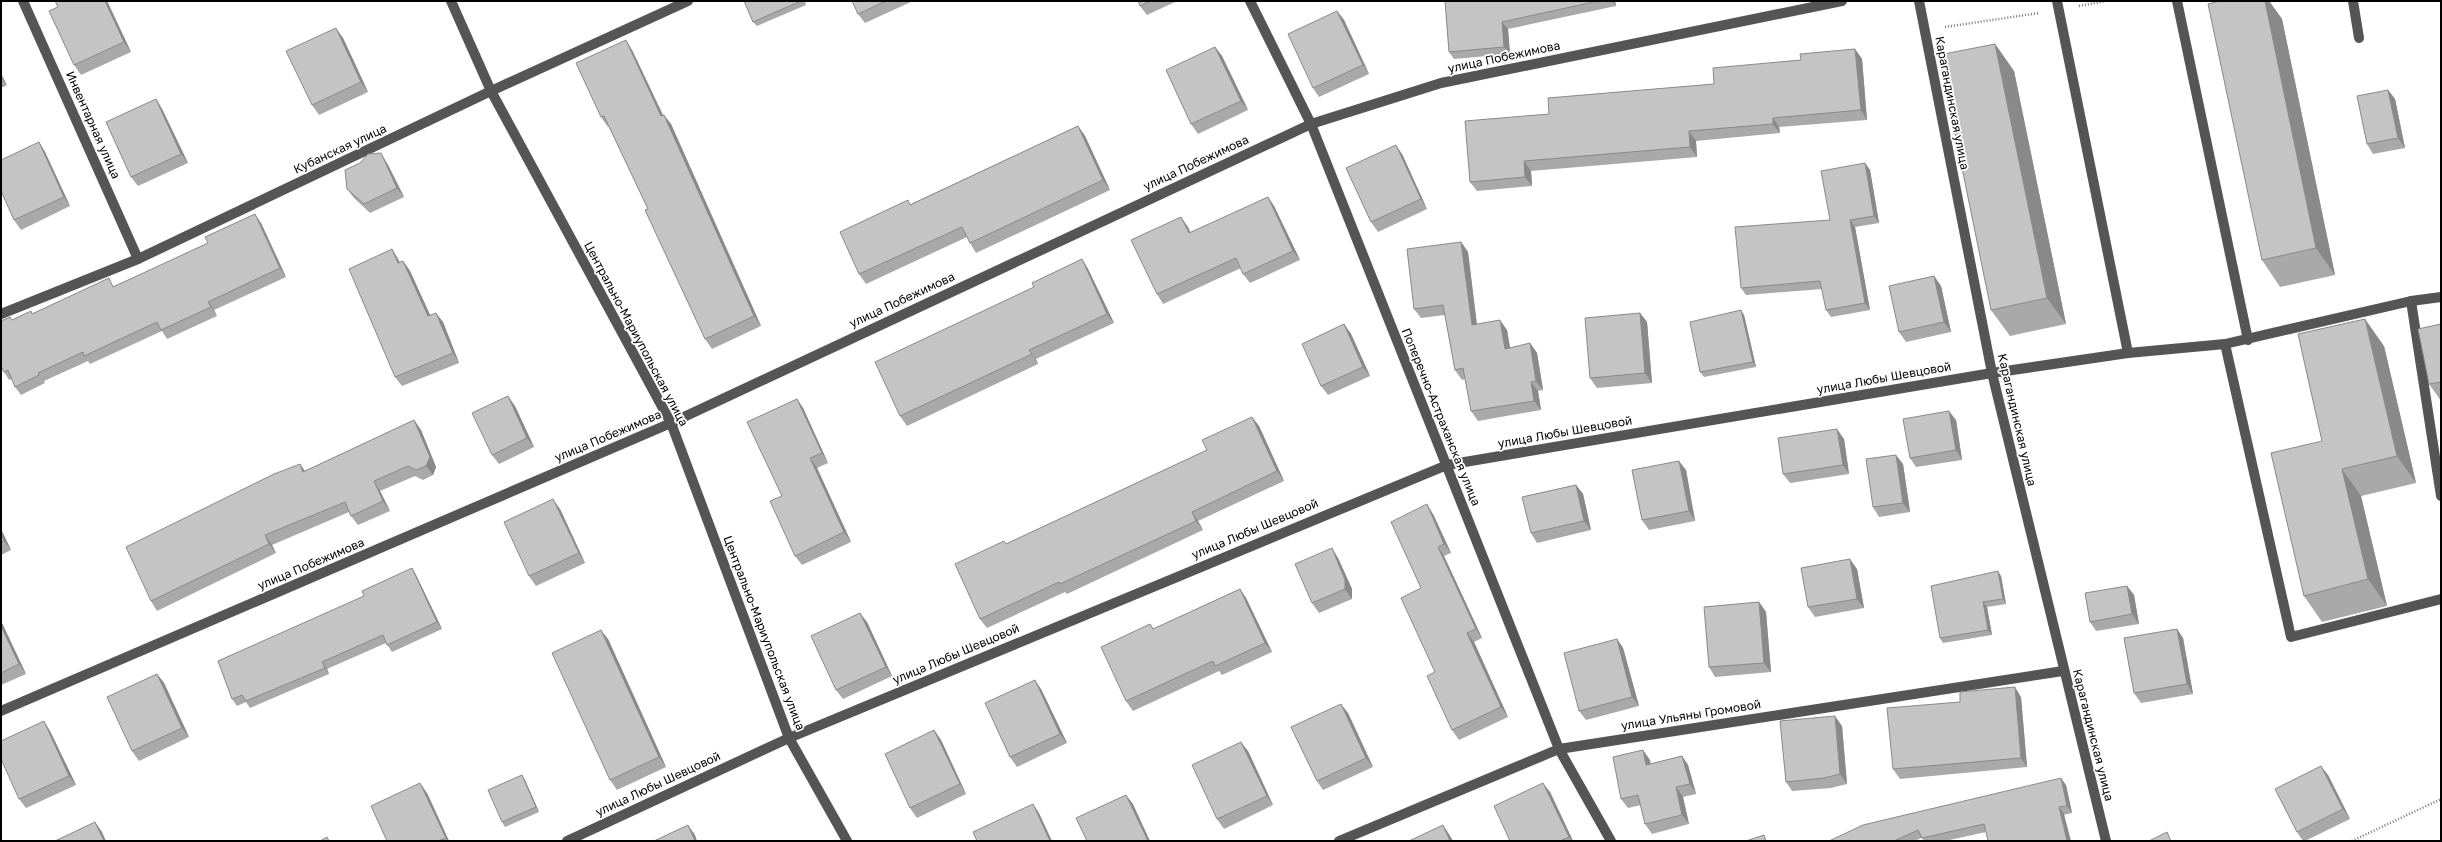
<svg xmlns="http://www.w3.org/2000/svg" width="2442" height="842" viewBox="0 0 2442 842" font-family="'Golos Text',sans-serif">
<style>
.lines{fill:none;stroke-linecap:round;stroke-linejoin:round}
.path{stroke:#777;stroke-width:2.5;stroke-dasharray:1 2;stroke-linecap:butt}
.minor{stroke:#555;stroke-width:10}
.wall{fill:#a9a9a9}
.shaded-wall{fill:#898989}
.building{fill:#c4c4c4;stroke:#898989}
.labels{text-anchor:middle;stroke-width:3.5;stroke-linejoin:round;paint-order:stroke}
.street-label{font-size:12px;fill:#000;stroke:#fff}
</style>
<rect width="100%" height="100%" fill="#fff"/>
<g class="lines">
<g class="path">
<polyline points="2079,6 2106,1"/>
<polyline points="1945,27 2039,13"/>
<polyline points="2352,841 2441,799"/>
</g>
<g class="minor">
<polyline points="23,1 138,259"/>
<polyline points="451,1 491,91 671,423 789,738 847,841"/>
<polyline points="1250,1 1311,124 1559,749 1611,841"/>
<polyline points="1919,1 1992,373 2106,841"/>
<polyline points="2057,1 2128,353"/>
<polyline points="2177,1 2248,340"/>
<polyline points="2353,1 2359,38"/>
<polyline points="2411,301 2441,496"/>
<polyline points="1,314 138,259 491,91 688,1"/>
<polyline points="2225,344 2291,637 2441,599"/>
<polyline points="1,711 671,423 1311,124 1441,83 1842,1"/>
<polyline points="567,841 789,738 1447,465 1992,373 2128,353 2225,344 2411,301 2441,297"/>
<polyline points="1339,841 1559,749 2063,671"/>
</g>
</g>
<g class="wall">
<polygon points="55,1 107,1 131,52 81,75 74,65 58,7"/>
<polygon points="744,1 805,1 806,5 757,26 753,22"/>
<polygon points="852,1 913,1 865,23 858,14"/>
<polygon points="1138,1 1177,1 1147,15 1140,6"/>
<polygon points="1445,1 1615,1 1616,6 1508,29 1510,54 1454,59 1449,52"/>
<polygon points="2220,1 2269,1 2282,19 2335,275 2280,287 2262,260"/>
<polygon points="1337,11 1344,20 1369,74 1319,97 1313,88"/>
<polygon points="343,38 368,92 319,115 312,105"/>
<polygon points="1995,44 2014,71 2066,324 2010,336 1991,310"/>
<polygon points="1215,47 1222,56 1248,110 1198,134 1191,124"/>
<polygon points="1855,49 1862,59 1867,120 1779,127 1780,133 1696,141 1697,157 1531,171 1532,186 1477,191 1470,182 1549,114 1714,84 1801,60"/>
<polygon points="632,50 663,115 671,124 761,326 712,349 705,339 648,209 609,126 608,127 601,117"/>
<polygon points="1,74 7,85 1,88"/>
<polygon points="2388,90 2395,99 2405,148 2373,154 2367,144"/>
<polygon points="156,99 162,109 188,163 138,186 131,177"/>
<polygon points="1078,126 1085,136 1110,190 976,253 970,243 967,237 866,284 859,274 911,204"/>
<polygon points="39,142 45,152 70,206 21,230 14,220"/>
<polygon points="1402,154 1427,209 1378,232 1371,222"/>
<polygon points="387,163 404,197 370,213 354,198 347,189"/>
<polygon points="1865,163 1870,170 1879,223 1855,227 1870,310 1831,317 1826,310 1822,289 1746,295 1741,288 1830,220"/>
<polygon points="1268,197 1274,206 1300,260 1250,283 1243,274 1241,268 1163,304 1157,294 1188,227 1190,233"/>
<polygon points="261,223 286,277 214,310 217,316 167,339 162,331 90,364 88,361 44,381 45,383 21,395 15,387 12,379 9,380 4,372 12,320 32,314 114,286"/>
<polygon points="1461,242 1468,252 1477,324 1507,330 1510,348 1530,343 1537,353 1543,390 1538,391 1541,410 1478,421 1471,411 1465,379 1462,380 1455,370 1445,315 1421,318 1414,309"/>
<polygon points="392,249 398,259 400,263 403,261 410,271 430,315 443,322 459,363 402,386 395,377"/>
<polygon points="1082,259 1088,269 1114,323 1036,359 1038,364 907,426 900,416 1034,287"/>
<polygon points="1934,276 1941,286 1951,332 1906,342 1899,332"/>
<polygon points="1640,313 1647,322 1652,383 1597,388 1590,378"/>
<polygon points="1744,315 1756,367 1704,377 1700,372"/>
<polygon points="1344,324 1351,334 1370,376 1328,395 1321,386"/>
<polygon points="2441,324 2441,401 2429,384"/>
<polygon points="2384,346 2416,483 2361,496 2387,606 2322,622 2304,596 2322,441"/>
<polygon points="797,399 803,408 828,463 817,468 851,542 802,565 795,556 782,496"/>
<polygon points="515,406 534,447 499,464 492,455"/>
<polygon points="1252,417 1259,426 1284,481 1198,521 1203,530 1067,594 1065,592 987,628 980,619 1006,544 1207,450"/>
<polygon points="414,420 421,430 436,467 433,475 423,480 415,476 380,491 390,511 358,525 351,516 349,512 272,545 276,553 157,611 151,601 300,464 305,471"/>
<polygon points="1956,420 1962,460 1916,467 1910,458"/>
<polygon points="1844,439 1849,474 1790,483 1783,474"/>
<polygon points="1903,464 1910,512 1879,517 1873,507"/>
<polygon points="1686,470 1695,521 1649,530 1642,520"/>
<polygon points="1576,485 1583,494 1591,530 1537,543 1531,533"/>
<polygon points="560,509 585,563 536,586 529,576"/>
<polygon points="1433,514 1451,553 1444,556 1482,638 1474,642 1508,717 1459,740 1452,730 1435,672"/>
<polygon points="1,529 11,550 1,555"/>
<polygon points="1338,558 1352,589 1352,599 1319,613 1312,603"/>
<polygon points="412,568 416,575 442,629 392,652 386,643 327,669 329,674 250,708 246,702 237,706 232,699 364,596"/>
<polygon points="1857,569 1864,608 1815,617 1808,607"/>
<polygon points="2001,576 2006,604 1987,607 1992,635 1943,643 1940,638"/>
<polygon points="2127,586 2134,595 2139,624 2096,631 2090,622"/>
<polygon points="1240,589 1246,598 1272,652 1222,675 1219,671 1133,711 1126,701 1150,624 1154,629"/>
<polygon points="1759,602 1766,612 1771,672 1715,677 1709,667"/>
<polygon points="1,621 26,674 1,685"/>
<polygon points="867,622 892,676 843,699 836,690"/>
<polygon points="2177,629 2183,638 2193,694 2141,703 2134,693"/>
<polygon points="608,639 666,767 617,790 610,780"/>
<polygon points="1617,639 1623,648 1639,706 1586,720 1579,711"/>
<polygon points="157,674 164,683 189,737 139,761 132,751"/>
<polygon points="1041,689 1067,743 1017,767 1010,757"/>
<polygon points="2021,697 2027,767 1900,779 1893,769"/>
<polygon points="1348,713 1373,767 1323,790 1317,781"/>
<polygon points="1842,726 1847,784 1831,788 1792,791 1786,782"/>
<polygon points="934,730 941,740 966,794 917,818 910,808"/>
<polygon points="50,731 76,785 26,808 19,799"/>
<polygon points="1248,751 1273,805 1224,829 1217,819"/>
<polygon points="1682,756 1688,765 1696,794 1683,797 1689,824 1652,834 1645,824 1641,805 1628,808 1621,799 1650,760 1650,764"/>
<polygon points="522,775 525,780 539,812 505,827 502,822"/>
<polygon points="2328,775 2350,819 2305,841 2303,841 2297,832"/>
<polygon points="2066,785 2072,813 1945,841 1924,841 1922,838 1914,841 1829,841"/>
<polygon points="1550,792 1573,841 1510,841"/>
<polygon points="427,793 449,841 387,841"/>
</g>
<g class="shaded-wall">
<polygon points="105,1 107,1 131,52 124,42"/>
<polygon points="1612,1 1615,1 1616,6"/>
<polygon points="2265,1 2269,1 2282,19 2335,275 2316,248"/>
<polygon points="1337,11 1344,20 1369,74 1363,65"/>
<polygon points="1502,22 1508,29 1510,54 1504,47"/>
<polygon points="336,28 343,38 368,92 361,82"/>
<polygon points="626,40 632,50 668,126 661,116"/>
<polygon points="1995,44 2014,71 2066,324 2047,298"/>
<polygon points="1215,47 1222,56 1248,110 1241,101"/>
<polygon points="1855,49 1862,59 1867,120 1861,110"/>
<polygon points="1,74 7,85 1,77"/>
<polygon points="2388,90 2395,99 2405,148 2398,138"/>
<polygon points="156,99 162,109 188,163 181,154"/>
<polygon points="664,115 671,124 761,326 754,316"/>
<polygon points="1773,118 1779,127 1780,133 1773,124"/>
<polygon points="1078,126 1085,136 1110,190 1103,180"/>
<polygon points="1689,131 1696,141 1697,157 1690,147"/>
<polygon points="39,142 45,152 70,206 64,197"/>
<polygon points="1396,145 1402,154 1427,209 1421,199"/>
<polygon points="381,153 387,163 404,197 397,188"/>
<polygon points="1524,161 1531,171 1532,186 1525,177"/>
<polygon points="1865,163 1870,170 1879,223 1874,216"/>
<polygon points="1268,197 1274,206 1300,260 1293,251"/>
<polygon points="255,214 261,223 286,277 280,268"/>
<polygon points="1181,217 1188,227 1195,243 1189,233"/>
<polygon points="1850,220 1855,227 1870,310 1865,303"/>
<polygon points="1461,242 1468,252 1478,335 1472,325"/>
<polygon points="392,249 398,259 405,273 398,263"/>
<polygon points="1082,259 1088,269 1114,323 1107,314"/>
<polygon points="403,261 410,271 435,326 428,316"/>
<polygon points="1934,276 1941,286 1951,332 1944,322"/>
<polygon points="208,302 214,310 217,316 211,307"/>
<polygon points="1741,310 1744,315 1756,367 1753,362"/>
<polygon points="436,313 443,322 459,363 453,353"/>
<polygon points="1640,313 1647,322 1652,383 1645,373"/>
<polygon points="2365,319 2384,346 2416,483 2397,456"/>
<polygon points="1500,320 1507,330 1512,359 1505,349"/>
<polygon points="1344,324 1351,334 1370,376 1363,367"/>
<polygon points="1530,343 1537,353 1543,390 1536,381"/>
<polygon points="1029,350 1036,359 1038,364 1032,354"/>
<polygon points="1531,382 1538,391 1541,410 1534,401"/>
<polygon points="508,396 515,406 534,447 527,438"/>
<polygon points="797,399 803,408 828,463 822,453"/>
<polygon points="1949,411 1956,420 1962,460 1956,450"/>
<polygon points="1252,417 1259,426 1284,481 1277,471"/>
<polygon points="414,420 421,430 436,467 433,475 426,466"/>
<polygon points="1837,429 1844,439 1849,474 1843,465"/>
<polygon points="1896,455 1903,464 1910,512 1903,503"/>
<polygon points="810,458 817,468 851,542 844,532"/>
<polygon points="1679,461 1686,470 1695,521 1689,511"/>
<polygon points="300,464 306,473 303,472"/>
<polygon points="2342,469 2361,496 2387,606 2368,579"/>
<polygon points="374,481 380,491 390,511 383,501"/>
<polygon points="1576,485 1583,494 1591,530 1584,521"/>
<polygon points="553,499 560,509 585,563 579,553"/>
<polygon points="1427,504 1433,514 1451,553 1444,544"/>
<polygon points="1192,512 1198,521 1203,530 1196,521"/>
<polygon points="1,529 11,550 4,541 1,534"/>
<polygon points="265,535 272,545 276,553 269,544"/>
<polygon points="1438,547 1444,556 1482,638 1476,629"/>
<polygon points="1332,548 1338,558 1352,589 1352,599 1345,589"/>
<polygon points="1850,559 1857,569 1864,608 1857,599"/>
<polygon points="412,568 416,575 442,629 437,622"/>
<polygon points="1998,571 2001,576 2006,604 2003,599"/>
<polygon points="2127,586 2134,595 2139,624 2132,614"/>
<polygon points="1240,589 1246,598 1272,652 1265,643"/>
<polygon points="1759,602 1766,612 1771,672 1764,663"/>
<polygon points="1983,602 1987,607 1992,635 1988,630"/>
<polygon points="860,613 867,622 892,676 886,667"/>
<polygon points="1,621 26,674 19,664 1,626"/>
<polygon points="2177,629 2183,638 2193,694 2187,684"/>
<polygon points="601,630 608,639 666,767 659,757"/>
<polygon points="1467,633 1474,642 1508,717 1501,707"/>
<polygon points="1617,639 1623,648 1639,706 1632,697"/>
<polygon points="322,662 327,669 329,674 325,668"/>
<polygon points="157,674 164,683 189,737 182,728"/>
<polygon points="1035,680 1041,689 1067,743 1060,734"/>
<polygon points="2015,687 2021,697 2027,767 2021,758"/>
<polygon points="1341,704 1348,713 1373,767 1366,758"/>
<polygon points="1835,716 1842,726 1847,784 1840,774"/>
<polygon points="44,721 50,731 76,785 69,776"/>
<polygon points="934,730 941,740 966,794 960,784"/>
<polygon points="1241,742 1248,751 1273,805 1267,796"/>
<polygon points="1643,750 1650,760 1653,774 1646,765"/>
<polygon points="1682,756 1688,765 1696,794 1690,784"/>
<polygon points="2321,766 2328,775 2350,819 2343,809"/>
<polygon points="522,775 525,780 539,812 536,807"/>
<polygon points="2061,778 2066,785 2072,813 2067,806"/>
<polygon points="420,783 427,793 449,841 448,841 446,838"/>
<polygon points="1543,783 1550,792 1573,841 1572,841 1569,837"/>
<polygon points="1676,787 1683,797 1689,824 1682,815"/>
<polygon points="1126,795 1133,804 1150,841 1148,841"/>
<polygon points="1033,804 1039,813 1052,841 1050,841"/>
<polygon points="2059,807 2064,814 2071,841 2067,841"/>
<polygon points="95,822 102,832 106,841 104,841"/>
<polygon points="688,825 695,835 697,841 695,841"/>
<polygon points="1443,825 1449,834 1453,841 1450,841"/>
</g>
<g class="building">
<polygon points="55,1 105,1 124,42 74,65 49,11 58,7"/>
<polygon points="744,1 801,1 753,22"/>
<polygon points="852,1 886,1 858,14"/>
<polygon points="1138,1 1150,1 1140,6"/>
<polygon points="1445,1 1598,1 1502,22 1504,47 1449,52"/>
<polygon points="2220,1 2265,1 2316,248 2262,260 2208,4"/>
<polygon points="1337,11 1363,65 1313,88 1288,34"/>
<polygon points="336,28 361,82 312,105 286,51"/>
<polygon points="626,40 661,116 664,115 754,316 705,339 645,210 648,209 604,116 601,117 576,63"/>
<polygon points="1995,44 2047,298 1991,310 1939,55"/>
<polygon points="1215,47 1241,101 1191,124 1166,70"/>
<polygon points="1855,49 1861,110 1773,118 1773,124 1689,131 1690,147 1524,161 1525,177 1470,182 1465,121 1549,114 1548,98 1714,84 1713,68 1801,60 1800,54"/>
<polygon points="2388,90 2398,138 2367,144 2357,96"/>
<polygon points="156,99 181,154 131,177 106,122"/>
<polygon points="1078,126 1103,180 970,243 962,227 859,274 840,232 908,200 910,205"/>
<polygon points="39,142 64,197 14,220 1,191 1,160"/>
<polygon points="1396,145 1421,199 1371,222 1346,168"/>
<polygon points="381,153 397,188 364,204 347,189 345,170 360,163 368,154"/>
<polygon points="1865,163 1874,216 1850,220 1865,303 1826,310 1820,281 1741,288 1735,227 1830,220 1821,171"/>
<polygon points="1268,197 1293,251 1243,274 1236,258 1157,294 1131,240 1181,217 1189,233"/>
<polygon points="255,214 280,268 208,302 211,307 161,330 157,322 84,356 83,352 38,373 39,375 15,387 8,370 4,372 1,366 1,321 10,317 12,320 31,311 32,314 109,278 113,287 208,243 205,237"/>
<polygon points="1461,242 1472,325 1500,320 1505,349 1530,343 1536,381 1531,382 1534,401 1471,411 1463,368 1455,370 1443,305 1414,309 1407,249"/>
<polygon points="392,249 398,263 403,261 428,316 436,313 453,353 395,377 349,269"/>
<polygon points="1082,259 1107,314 1029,350 1032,354 900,416 875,362 1034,287 1032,283"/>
<polygon points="1934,276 1944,322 1899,332 1889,286"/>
<polygon points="1741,310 1753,362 1700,372 1690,322"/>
<polygon points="1640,313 1645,373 1590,378 1585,318"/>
<polygon points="2365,319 2397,456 2342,469 2368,579 2304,596 2271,453 2322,441 2298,334"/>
<polygon points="1344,324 1363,367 1321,386 1302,344"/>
<polygon points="2441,324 2441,382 2429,384 2418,329"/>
<polygon points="508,396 527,438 492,455 472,413"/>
<polygon points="797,399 822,453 810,458 844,532 795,556 770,501 782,496 747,422"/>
<polygon points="1949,411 1956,450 1910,458 1903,419"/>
<polygon points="1252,417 1277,471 1192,512 1196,521 1060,584 1059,582 980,619 955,564 1004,541 1006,544 1207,450 1202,440"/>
<polygon points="414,420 430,457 426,466 416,470 408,466 374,481 383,501 351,516 345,502 265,535 269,544 151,601 126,547 274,474 300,464 303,472"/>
<polygon points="1837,429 1843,465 1783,474 1778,438"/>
<polygon points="1896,455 1903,503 1873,507 1866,459"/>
<polygon points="1679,461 1689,511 1642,520 1632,470"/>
<polygon points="1576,485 1584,521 1531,533 1522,497"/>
<polygon points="553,499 579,553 529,576 504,522"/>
<polygon points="1427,504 1444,544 1438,547 1476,629 1467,633 1501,707 1452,730 1427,676 1435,672 1401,598 1421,588 1391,522"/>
<polygon points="1,534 4,541 1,542"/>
<polygon points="1332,548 1345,580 1345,589 1312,603 1295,564"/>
<polygon points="1850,559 1857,599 1808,607 1801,568"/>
<polygon points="412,568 437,622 387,645 383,635 322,662 325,668 246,701 242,695 232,699 218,661 364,596 362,591"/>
<polygon points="1998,571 2003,599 1983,602 1988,630 1940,638 1931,586"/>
<polygon points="2127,586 2132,614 2090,622 2085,593"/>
<polygon points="1240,589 1265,643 1215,666 1213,661 1126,701 1101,647 1150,624 1153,629"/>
<polygon points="1759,602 1764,663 1709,667 1704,607"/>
<polygon points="860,613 886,667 836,690 811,636"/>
<polygon points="1,626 19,664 1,673"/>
<polygon points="2177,629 2187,684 2134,693 2124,638"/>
<polygon points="601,630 659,757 610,780 552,653"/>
<polygon points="1617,639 1632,697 1579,711 1564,653"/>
<polygon points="157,674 182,728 132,751 107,697"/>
<polygon points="1035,680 1060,734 1010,757 985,703"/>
<polygon points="2015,687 2021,758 1893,769 1887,708 1960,702 1960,692"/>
<polygon points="1341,704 1366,758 1317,781 1291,727"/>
<polygon points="1835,716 1840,774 1824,778 1786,782 1780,721"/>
<polygon points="44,721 69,776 19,799 1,759 1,741"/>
<polygon points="934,730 960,784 910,808 885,754"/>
<polygon points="1241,742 1267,796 1217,819 1192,765"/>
<polygon points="1643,750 1646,765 1682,756 1690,784 1676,787 1682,815 1645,824 1638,795 1621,799 1613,757"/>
<polygon points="2321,766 2343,809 2297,832 2275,789"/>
<polygon points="522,775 536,807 502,822 488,790"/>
<polygon points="2061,778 2067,806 2059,807 2067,841 1988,841 1984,824 1922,838 1918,830 1894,841 1829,841 1863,825"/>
<polygon points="420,783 446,838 438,841 387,841 371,806"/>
<polygon points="1543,783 1569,837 1560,841 1510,841 1494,806"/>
<polygon points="1126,795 1148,841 1087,841 1076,818"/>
<polygon points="1033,804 1050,841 977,841 973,832"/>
<polygon points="95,822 104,841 55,841"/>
<polygon points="688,825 695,841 654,841"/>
<polygon points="1443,825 1450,841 1409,841"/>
<polygon points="2167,832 2171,841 2149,841"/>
<polygon points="1764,835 1766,841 1746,841"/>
<polygon points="327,837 329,841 320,841"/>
</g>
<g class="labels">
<g class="street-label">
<text transform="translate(1504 57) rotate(-12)" y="4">улица Побежимова</text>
<text transform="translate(1952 103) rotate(79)" y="4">Карагандинская улица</text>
<text transform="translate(93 125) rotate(66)" y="4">Инвентарная улица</text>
<text transform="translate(340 149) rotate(-25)" y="4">Кубанская улица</text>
<text transform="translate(1196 163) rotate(-25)" y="4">улица Побежимова</text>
<text transform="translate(902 300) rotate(-25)" y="4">улица Побежимова</text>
<text transform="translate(636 334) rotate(62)" y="4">Центрально-Мариупольская улица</text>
<text transform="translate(1884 378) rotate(-10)" y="4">улица Любы Шевцовой</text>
<text transform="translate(1441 417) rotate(68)" y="4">Поперечно-Астраханская улица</text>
<text transform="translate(2017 420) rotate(77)" y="4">Карагандинская улица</text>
<text transform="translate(1565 432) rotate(-10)" y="4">улица Любы Шевцовой</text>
<text transform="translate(608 436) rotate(-23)" y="4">улица Побежимова</text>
<text transform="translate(1255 529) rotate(-23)" y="4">улица Любы Шевцовой</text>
<text transform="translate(311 564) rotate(-23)" y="4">улица Побежимова</text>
<text transform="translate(764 633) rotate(69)" y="4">Центрально-Мариупольская улица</text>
<text transform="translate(956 654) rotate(-23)" y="4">улица Любы Шевцовой</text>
<text transform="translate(1691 715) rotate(-9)" y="4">улица Ульяны Громовой</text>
<text transform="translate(2093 735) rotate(76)" y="4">Карагандинская улица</text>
<text transform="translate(658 784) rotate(-25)" y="4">улица Любы Шевцовой</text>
</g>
</g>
<rect width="2442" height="842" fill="none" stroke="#000000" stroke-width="4"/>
</svg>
